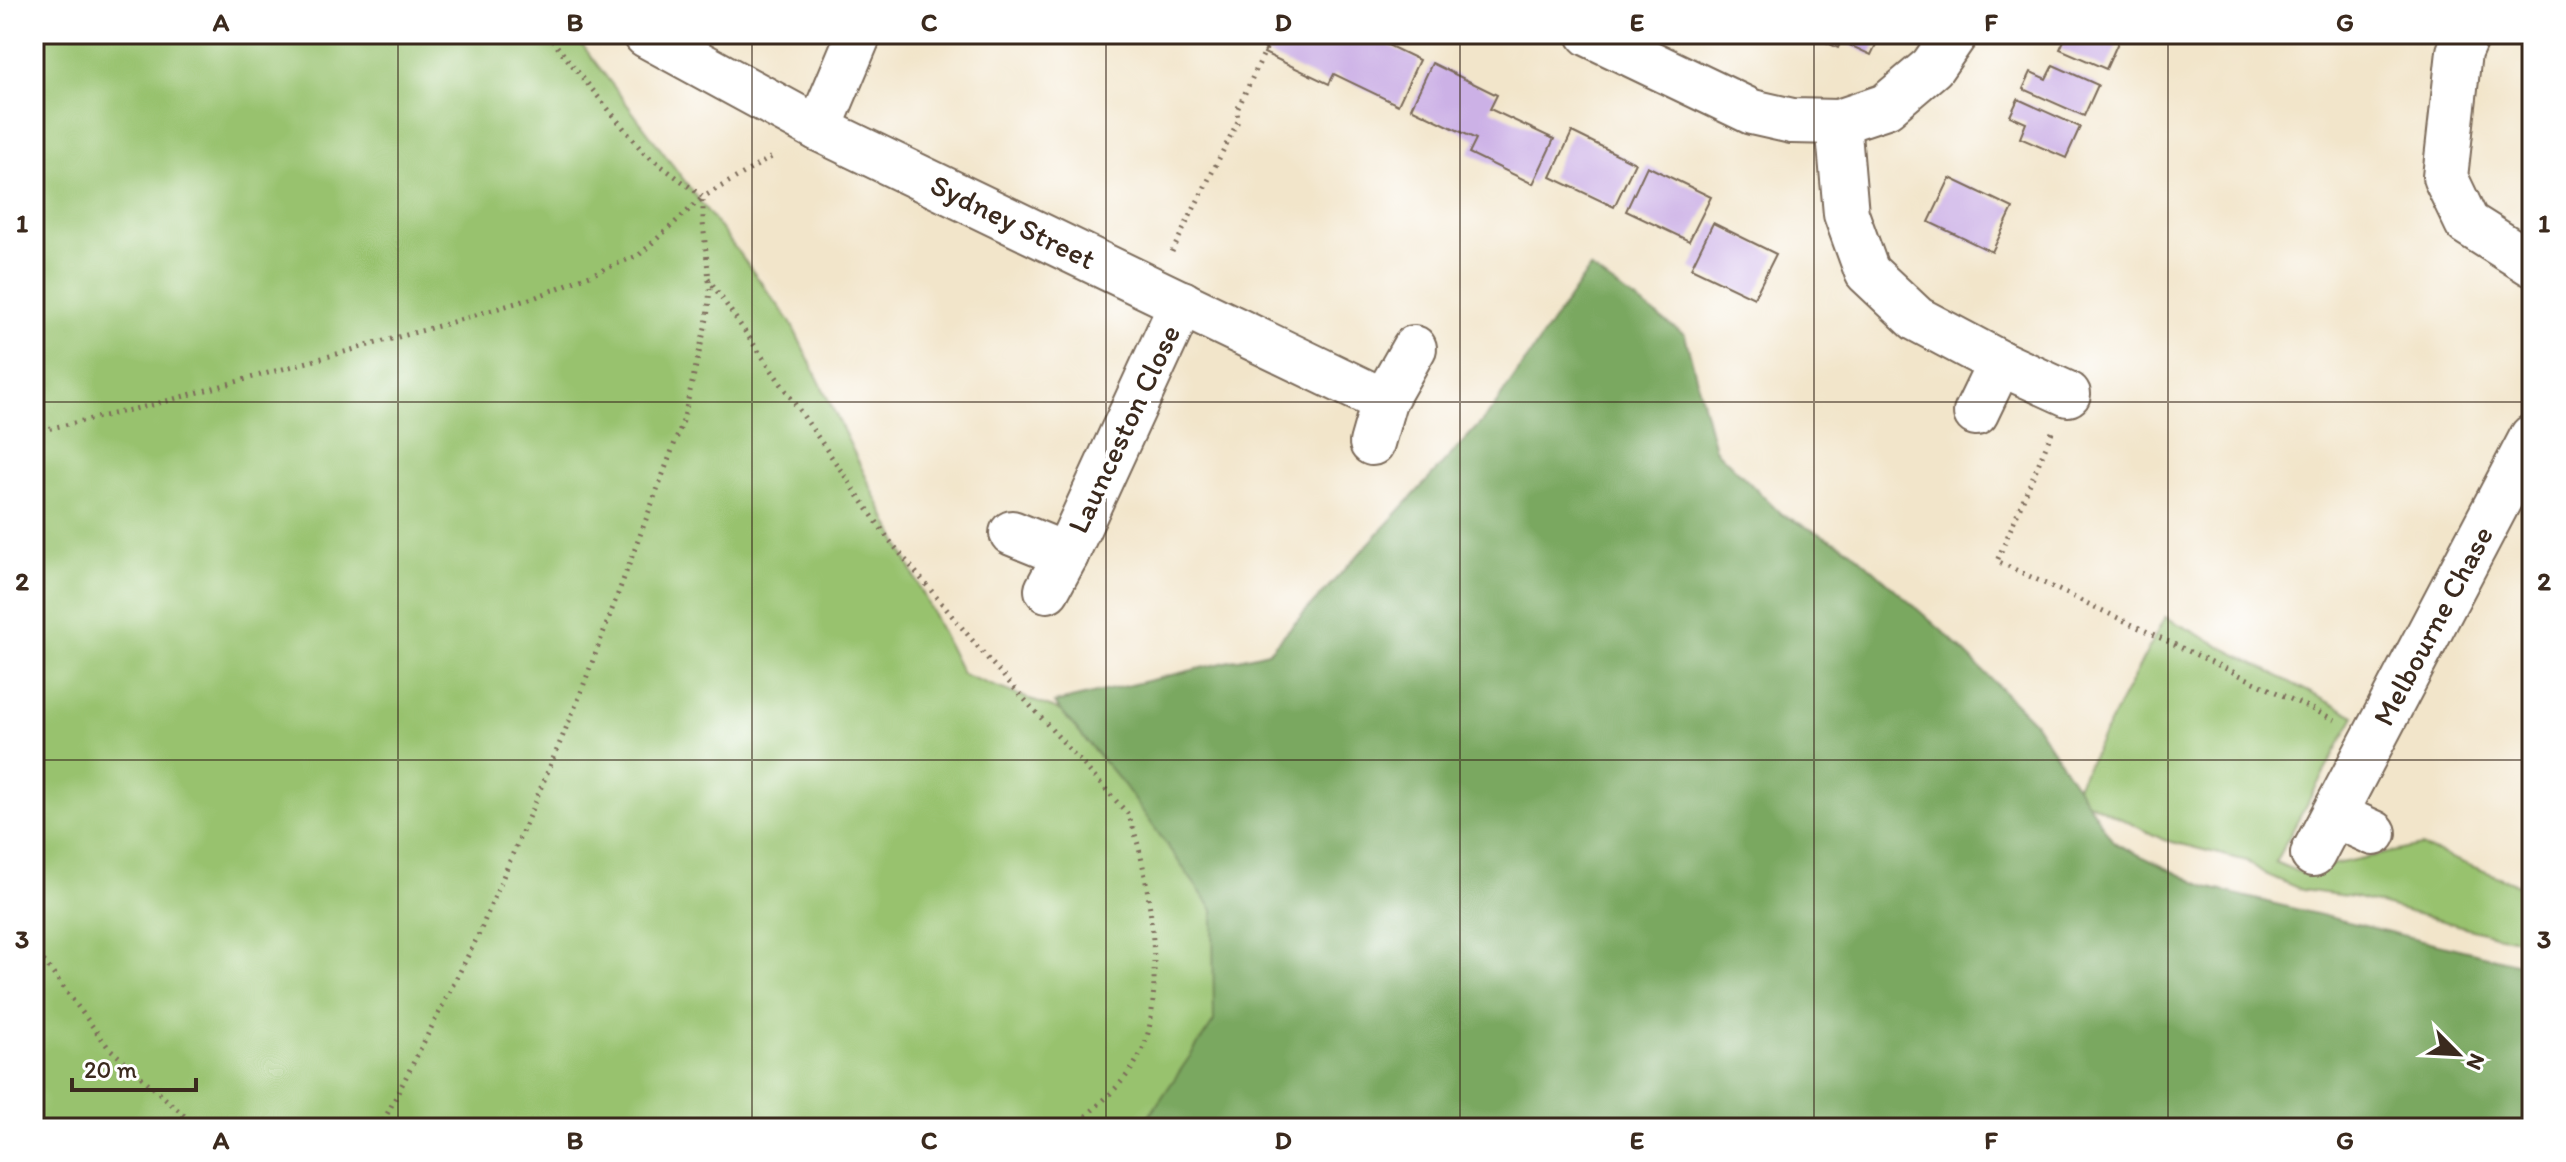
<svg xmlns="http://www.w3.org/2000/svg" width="2566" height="1162" viewBox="0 0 2566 1162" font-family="Itim,sans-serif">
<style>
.green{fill:#98c26e;stroke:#6a7646;stroke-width:2}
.forest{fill:#7aa861;stroke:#5a6940;stroke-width:2}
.building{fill:#ccb1e6}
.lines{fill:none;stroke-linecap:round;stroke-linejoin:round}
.minor-casing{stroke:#7b6b5a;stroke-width:48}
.path{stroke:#7b6b5a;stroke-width:5;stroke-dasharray:2 6;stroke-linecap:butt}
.minor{stroke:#fff;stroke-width:44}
.grid{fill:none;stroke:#3b2a1e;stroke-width:2;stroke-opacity:0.55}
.labels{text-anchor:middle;stroke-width:8;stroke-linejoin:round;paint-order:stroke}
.street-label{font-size:30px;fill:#3b2a1e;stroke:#fff}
.neatline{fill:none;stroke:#3b2a1e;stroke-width:3}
.grid-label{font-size:26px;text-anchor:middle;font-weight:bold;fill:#3b2a1e}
</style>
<rect width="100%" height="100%" fill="#fff"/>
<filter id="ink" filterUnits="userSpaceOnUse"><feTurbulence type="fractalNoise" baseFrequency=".0125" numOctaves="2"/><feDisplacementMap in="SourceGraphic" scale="16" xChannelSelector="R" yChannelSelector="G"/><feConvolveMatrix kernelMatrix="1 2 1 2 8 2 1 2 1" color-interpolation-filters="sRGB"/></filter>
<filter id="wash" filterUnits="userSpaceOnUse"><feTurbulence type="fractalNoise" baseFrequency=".006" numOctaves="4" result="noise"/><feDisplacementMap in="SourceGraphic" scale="32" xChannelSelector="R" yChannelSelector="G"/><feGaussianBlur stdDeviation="1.8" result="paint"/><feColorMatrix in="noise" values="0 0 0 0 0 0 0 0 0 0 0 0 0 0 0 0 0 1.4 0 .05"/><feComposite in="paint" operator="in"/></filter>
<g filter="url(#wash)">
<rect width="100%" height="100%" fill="#f2e5ca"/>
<g class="green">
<polygon points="34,34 574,34 790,321 962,674 1087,721 2060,804 2206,906 2532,1128 34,1128"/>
<polygon points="2165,617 2355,716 2275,862 2298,872 2421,846 2532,890 2532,941 2494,935 2354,897 2302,890 2265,874 2247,861 2164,840 2085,801 2075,789"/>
</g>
<polygon class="forest" points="1590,268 1685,335 1715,449 1781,514 1851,550 1951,639 2034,722 2114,843 2206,887 2532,967 2532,1128 1141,1128 1214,1021 1213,910 1124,785 1054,703 1268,652 1489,414"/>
<g id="blocks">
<g class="building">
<polygon points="1227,34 1258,34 1252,46"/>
<polygon points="1273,34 1339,34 1351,40 1353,34 1365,34 1419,60 1398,105 1334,74 1329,84 1264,53"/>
<polygon points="1794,34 1881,34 1871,55 1841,41 1838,48 1809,34 1806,40"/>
<polygon points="2067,34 2111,34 2120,38 2106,69 2060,49"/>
<polygon points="1432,63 1497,95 1490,109 1554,139 1533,184 1469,153 1476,139 1411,108"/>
<polygon points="2053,65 2098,85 2084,116 2023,89 2031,72 2046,79"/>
<polygon points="2018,99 2080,127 2066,158 2020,138 2026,123 2010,116"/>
<polygon points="1572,132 1635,163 1614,207 1551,177"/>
<polygon points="1647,166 1711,197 1689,241 1626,211"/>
<polygon points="1950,178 2013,208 1992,252 1929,222"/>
<polygon points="1713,223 1776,254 1754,298 1691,268"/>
</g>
</g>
</g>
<g filter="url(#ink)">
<use href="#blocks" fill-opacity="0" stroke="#7b6b5a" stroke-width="2"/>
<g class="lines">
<defs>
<g id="minor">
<polyline points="1589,34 1752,112 1792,121 1838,122 1886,106 1932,67 1955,34"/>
<polyline points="2467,34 2459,52 2445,177 2467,223 2532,264"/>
<polyline points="646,35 819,129 1384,401"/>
<polyline points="1838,122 1846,214 1867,272 1917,319 2000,363 2068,394"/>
<polyline points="819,129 859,34"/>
<polyline points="1976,413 2000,363"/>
<polyline points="1372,443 1384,401 1414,348"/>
<polyline points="1012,533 1066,555"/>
<polyline points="1047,590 1066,555 1182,303"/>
<polyline points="2334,815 2374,833"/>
<polyline points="2313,854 2532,437"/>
</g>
</defs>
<use href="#minor" class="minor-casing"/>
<g class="path">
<polyline points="547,34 644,153 703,197 775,155"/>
<polyline points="2509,34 2532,45"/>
<polyline points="1172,252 1238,121 1237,110 1273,34"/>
<path d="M708,278L889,540L988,659L1128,814C1150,867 1165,991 1144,1046C1130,1080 1102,1101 1076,1125L1068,1128"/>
<polyline points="34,432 152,405 442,325 536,297 639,255 702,198"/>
<polyline points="2052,432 1997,561 2335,720"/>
<polyline points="34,948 108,1047 198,1128"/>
<polyline points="380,1128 478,936 578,700 683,421 707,319 710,289 703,223 703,197"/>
</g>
<use href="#minor" class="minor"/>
</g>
</g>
<path class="grid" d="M398,34V1128M752,34V1128M1106,34V1128M1460,34V1128M1814,34V1128M2168,34V1128M34,402H2532M34,760H2532"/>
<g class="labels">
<g class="street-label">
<text transform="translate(1013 222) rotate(26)" y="10">Sydney Street</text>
<text transform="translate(1124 429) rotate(-65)" y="10">Launceston Close</text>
<text transform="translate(2433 626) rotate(-62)" y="10">Melbourne Chase</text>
</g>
</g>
<rect width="2566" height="1162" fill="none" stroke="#fff" stroke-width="88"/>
<g transform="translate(2458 1054) rotate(114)" stroke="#ffffff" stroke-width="6" paint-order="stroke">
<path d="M0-6L14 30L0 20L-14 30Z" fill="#3b2a1e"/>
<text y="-12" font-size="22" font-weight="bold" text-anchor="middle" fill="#3b2a1e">N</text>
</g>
<path d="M72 1078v12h124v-12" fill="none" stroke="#3b2a1e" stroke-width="4"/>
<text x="84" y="1078" font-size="24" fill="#3b2a1e" stroke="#ffffff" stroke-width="6" paint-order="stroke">20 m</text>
<rect x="44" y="44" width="2478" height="1074" class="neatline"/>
<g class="grid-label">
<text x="221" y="31">A</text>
<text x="575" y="31">B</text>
<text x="929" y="31">C</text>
<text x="1283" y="31">D</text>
<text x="1637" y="31">E</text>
<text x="1991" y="31">F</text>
<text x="2345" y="31">G</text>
<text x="22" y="232">1</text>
<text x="2544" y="232">1</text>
<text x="22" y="590">2</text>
<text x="2544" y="590">2</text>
<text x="22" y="948">3</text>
<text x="2544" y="948">3</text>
<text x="221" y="1149">A</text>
<text x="575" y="1149">B</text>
<text x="929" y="1149">C</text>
<text x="1283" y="1149">D</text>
<text x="1637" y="1149">E</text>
<text x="1991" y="1149">F</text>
<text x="2345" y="1149">G</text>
</g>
</svg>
